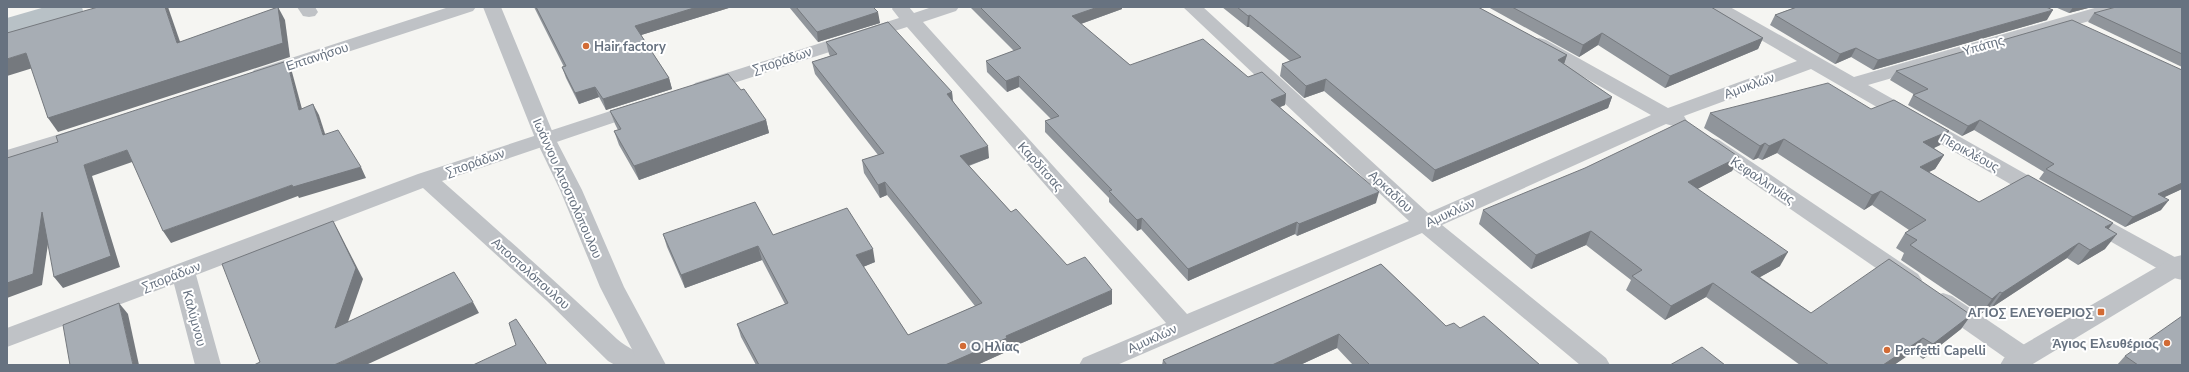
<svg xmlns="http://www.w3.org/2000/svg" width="2189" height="372" viewBox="0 0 2189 372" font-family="'Nunito Sans',sans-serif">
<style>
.water{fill:#b8c1c6}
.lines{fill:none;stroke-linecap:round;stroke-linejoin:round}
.minor{fill:#bfc2c6;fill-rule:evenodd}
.tertiary{fill:#bfc2c6;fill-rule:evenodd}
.wall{fill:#90959b}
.shaded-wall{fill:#75797e}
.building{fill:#a7adb4;stroke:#75797e}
.poi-dot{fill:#d26b35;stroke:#fff;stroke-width:1.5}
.labels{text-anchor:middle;stroke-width:4;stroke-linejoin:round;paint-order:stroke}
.street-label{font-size:13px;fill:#677280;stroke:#fff}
.poi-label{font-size:13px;font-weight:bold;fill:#677280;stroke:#fff;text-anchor:start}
</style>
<rect width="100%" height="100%" fill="#f5f5f2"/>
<polygon class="water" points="45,7 82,7 84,15 7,37 7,18"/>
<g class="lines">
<g class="minor">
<polygon points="297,7 315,7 318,12 315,16 309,17 303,16"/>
<polygon points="449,7 476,7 473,11 268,78 261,80 254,78 251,74 254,70"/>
<polygon points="893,7 909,7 914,13 932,7 959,7 956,11 923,22 1187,314 1409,221 1183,7 1203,7 1428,213 1651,115 1532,48 1530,44 1532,40 1539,38 1546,40 1668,108 1797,61 1711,11 1708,7 1730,7 1854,77 2098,7 2127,7 2124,11 1868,85 2054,190 2057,195 2054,200 2046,202 2038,200 1811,69 1684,116 1687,121 1684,125 1677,127 1666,124 1442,225 1606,358 1610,365 1580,365 1422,233 1117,365 1079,365 1083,358 1166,323 907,27 709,91 702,93 695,91 692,87 695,83 899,18 892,9"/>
<path d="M641,101L648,103L651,107L648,111L442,181C501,233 560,285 617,339C627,348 643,353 650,365H615L608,361L547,301L423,188L196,275L221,365H195L174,284L7,347V328L418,174Z"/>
<polygon points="86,126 93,127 96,132 93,137 7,164 7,150"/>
<polygon points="1712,138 1719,140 1918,274 1922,280 1918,286 1910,289 1902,286 1705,150 1701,145 1705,140"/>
<polygon points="2090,212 2098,215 2182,261 2182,280 2174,278 2082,225 2079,220 2082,215"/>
<polygon points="1943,293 1952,296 2032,350 2036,357 2032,364 2014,364 1934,308 1931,302 1934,296"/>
</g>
<g class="tertiary">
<polygon points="483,7 501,7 555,138 582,190 624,287 666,365 640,365 600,287 560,190 535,138"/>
<polygon points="2182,255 2182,274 2031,365 2000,365 2004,358 2014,350 2174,257"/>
</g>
</g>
<g class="wall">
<polygon points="534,7 732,7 641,35 669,78 672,89 606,110 599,97 579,104 566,78 562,67 564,67"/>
<polygon points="789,7 873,7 880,23 818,42"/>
<polygon points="970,7 1122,7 1122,9 1081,24 1130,65 1248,77 1286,94 1285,105 1280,107 1376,203 1297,236 1295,234 1188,281 1141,229 1137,231 1109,202 1109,198 1045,132 1045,121 1051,119 1019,87 1007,92 987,72 986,61 1014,51"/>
<polygon points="1222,7 1478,7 1567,55 1564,64 1612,97 1608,108 1432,182 1324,91 1304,98 1280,76 1282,64 1290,61 1249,27 1247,27"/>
<polygon points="1488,7 1711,7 1763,38 1758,49 1665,88 1598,45 1579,57"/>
<polygon points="1795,7 2046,7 2047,20 1873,70 1851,57 1835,64 1770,25 1775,15 1796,7"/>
<polygon points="2055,7 2092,7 2069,13"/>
<polygon points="2182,7 2182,67 2088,22 2094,13"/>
<polygon points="826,42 952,92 953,101 989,158 969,166 1011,212 1067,265 1112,304 1008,349 1008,351 977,365 756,365 741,337 737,324 785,304 762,260 685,288 667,247 663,234 773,235 875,262 863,267 908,335 975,306 887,195 880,198 864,173 862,160 878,155 815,74 812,62 830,56 829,54"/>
<polygon points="2182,70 2182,189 2164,197 2161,210 2125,227 2039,179 2044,172 1974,130 1962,136 1908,105 1913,95 1915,95 1890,80 1896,71"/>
<polygon points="741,90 766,120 769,133 639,180 619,145 614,131 618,130 615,124 610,111"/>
<polygon points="1871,109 1949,131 1940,145 1934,148 1944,155 1935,169 1929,172 1979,202 2109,229 2105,249 2078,265 2067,258 1991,308 1989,307 1981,314 1901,260 1904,253 1896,248 1905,233 1909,230 1872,205 1864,210 1777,153 1762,160 1758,158 1753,160 1704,128 1710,113"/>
<polygon points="1739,157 1732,171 1697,189 1780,266 1760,277 1811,313 1971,315 1961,329 1923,359 1913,352 1894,365 1800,365 1706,297 1665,320 1626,290 1631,280 1586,245 1531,269 1479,224 1483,210"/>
<polygon points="1381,264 1446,326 1460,328 1540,365 1353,365 1337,348 1300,365 1162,365 1163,360"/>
<polygon points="2125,356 2182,365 2117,365"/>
</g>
<g class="shaded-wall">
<polygon points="165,7 168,7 185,56 177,43"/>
<polygon points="278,7 285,20 290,57 58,132 48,118"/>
<polygon points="697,7 732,7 638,36 635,26"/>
<polygon points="1098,7 1122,7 1122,9 1072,27 1072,16"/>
<polygon points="2073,7 2092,7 2069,13"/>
<polygon points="2053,10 2047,20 1873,70 1878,60"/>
<polygon points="878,12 880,23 818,42 817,32"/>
<polygon points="1250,15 1249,27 1247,27 1248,16"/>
<polygon points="1602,33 1598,45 1579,57 1583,45"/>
<polygon points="1763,38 1758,49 1665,88 1670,76"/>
<polygon points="1856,48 1851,57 1835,64 1840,54"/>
<polygon points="26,53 36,67 7,76 7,59"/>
<polygon points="1567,55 1563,67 1558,60"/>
<polygon points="287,61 292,72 305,120 299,110"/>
<polygon points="1019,76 1019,87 1007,92 1006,81"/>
<polygon points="669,78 672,89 606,110 603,99"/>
<polygon points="1326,79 1324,91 1304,98 1306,86"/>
<polygon points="595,87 599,97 579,104 575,93"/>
<polygon points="952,92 953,105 947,94"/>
<polygon points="1286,94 1285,105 1270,111 1271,100"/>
<polygon points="1612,97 1608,108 1432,182 1435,170"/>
<polygon points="313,104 319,115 329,146 323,135"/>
<polygon points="766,120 769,133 639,180 634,166"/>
<polygon points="1980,120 1974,130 1962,136 1968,126"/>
<polygon points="1949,131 1940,145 1915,157 1923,142"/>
<polygon points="1784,139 1777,153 1762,160 1769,146"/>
<polygon points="1765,143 1758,158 1753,160 1760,146"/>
<polygon points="988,146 989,158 961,168 960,156"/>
<polygon points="127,150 135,161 92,176 120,267 63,288 54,277 84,165"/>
<polygon points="1944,155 1935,169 1911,181 1920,167"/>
<polygon points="1739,157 1732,171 1682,197 1688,182"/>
<polygon points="361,167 366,178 299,198 298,196 171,243 163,231 292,185"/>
<polygon points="885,182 887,195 880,198 878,185"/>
<polygon points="2182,183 2182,189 2150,204 2158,194"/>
<polygon points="1881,191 1872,205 1864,210 1872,195"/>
<polygon points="1379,192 1376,203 1297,236 1299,224"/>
<polygon points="2169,200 2161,210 2125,227 2133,217"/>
<polygon points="42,212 51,223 42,285 7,298 7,283"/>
<polygon points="1142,218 1141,229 1137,231 1137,220"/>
<polygon points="333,221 339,232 363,279 342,339 335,328"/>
<polygon points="1297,222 1295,234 1188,281 1188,269"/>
<polygon points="2113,223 2102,238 2105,227"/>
<polygon points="1591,231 1586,245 1531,269 1536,255"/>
<polygon points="2117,234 2105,249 2078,265 2090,250"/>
<polygon points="2079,243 2067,258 1991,308 2002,293"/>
<polygon points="758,246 762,260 685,288 681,275"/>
<polygon points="873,249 875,262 858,269 856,255"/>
<polygon points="1788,252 1780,266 1744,286 1751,272"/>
<polygon points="1713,283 1706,297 1665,320 1671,306"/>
<polygon points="1112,290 1112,304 1008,349 1008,351 977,365 945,365 1006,336"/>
<polygon points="2000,292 1989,307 1981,314 1992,299"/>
<polygon points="473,302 479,313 366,365 334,365"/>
<polygon points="119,303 128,314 139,365 133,365"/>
<polygon points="1971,315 1961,329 1923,359 1933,344"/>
<polygon points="1339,334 1337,348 1300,365 1272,365"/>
<polygon points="1923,338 1913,352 1894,365 1883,365"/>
</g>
<g class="building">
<polygon points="98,7 165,7 177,43 278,7 283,43 48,118 26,53 7,59 7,33"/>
<polygon points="536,7 697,7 635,26 669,78 603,99 595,87 575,93 562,67 566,66"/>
<polygon points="796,7 873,7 878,12 817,32"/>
<polygon points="980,7 1098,7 1072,16 1130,65 1203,39 1248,77 1262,72 1286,94 1271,100 1379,192 1299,224 1297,222 1188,269 1142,218 1137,220 1109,191 1112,190 1045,121 1059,116 1019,76 1006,81 986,61 1021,48"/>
<polygon points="1237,7 1478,7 1567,55 1558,60 1612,97 1435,170 1326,79 1306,86 1282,64 1301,57 1250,15 1248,16"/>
<polygon points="1512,7 1711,7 1763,38 1670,76 1602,33 1583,45"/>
<polygon points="1797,7 2046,7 2053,10 1878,60 1856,48 1840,54 1775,15"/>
<polygon points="2116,7 2182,7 2182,54 2094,13"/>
<polygon points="2072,20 2182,70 2182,183 2158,194 2169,200 2133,217 2046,169 2054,164 1980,120 1968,126 1913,95 1928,89 1896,71"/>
<polygon points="888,22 952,92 947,94 988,146 960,156 1011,212 1016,209 1067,265 1085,257 1112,290 1006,336 1007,338 945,365 759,365 737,324 788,303 758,246 681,275 663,234 755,202 773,235 847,208 873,249 856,255 908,335 982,303 885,182 878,185 862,160 884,153 812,62 837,54 826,42"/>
<polygon points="287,61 299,110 313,104 323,135 338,130 361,167 293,187 292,185 163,231 127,150 84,165 111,256 54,277 42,212 33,274 7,283 7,158 58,142 56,136"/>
<polygon points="728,74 741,90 744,89 766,120 634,166 614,131 621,129 610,111"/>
<polygon points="1828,83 1871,109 1894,100 1949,131 1923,142 1944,155 1920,167 1979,202 2028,175 2113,223 2105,227 2117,234 2090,250 2079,243 2002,293 2000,292 1992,299 1910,245 1917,240 1905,233 1926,220 1881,191 1872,195 1784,139 1769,146 1765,143 1760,146 1710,113"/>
<polygon points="1685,120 1739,157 1688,182 1788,252 1751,272 1811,313 1889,259 1971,315 1933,344 1923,338 1883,365 1829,365 1713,283 1671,306 1632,276 1642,270 1591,231 1536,255 1483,210 1585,168"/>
<polygon points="333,221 356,268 335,328 454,272 473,302 334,365 254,365 260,362 222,264"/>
<polygon points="1381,264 1446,326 1454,323 1460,328 1484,316 1540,365 1370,365 1339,334 1272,365 1167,365 1163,360"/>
<polygon points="119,303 133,365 70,365 63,325"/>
<polygon points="2182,316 2182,365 2138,365 2125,356"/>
<polygon points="516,319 547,365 473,365 516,345 509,323"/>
<polygon points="1702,347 1725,365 1670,365"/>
</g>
<g class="poi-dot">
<circle cx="586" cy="46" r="4"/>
<rect x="2097" y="308" width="8" height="8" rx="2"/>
<circle cx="2167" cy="343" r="4"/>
<circle cx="963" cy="346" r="4"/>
<circle cx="1887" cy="350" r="4"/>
</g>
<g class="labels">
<g class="street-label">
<text transform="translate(1983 45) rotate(-16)" y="5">Υπάτης</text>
<text transform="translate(317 56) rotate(-18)" y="5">Επτανήσου</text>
<text transform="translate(782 60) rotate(-18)" y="5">Σποράδων</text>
<text transform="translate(1749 85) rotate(-20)" y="5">Αμυκλών</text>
<text transform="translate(1970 152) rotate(29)" y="5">Περικλέους</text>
<text transform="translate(475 162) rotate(-19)" y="5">Σποράδων</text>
<text transform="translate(1041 166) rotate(48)" y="5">Καρδίτσας</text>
<text transform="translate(1763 180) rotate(34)" y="5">Κεφαλληνίας</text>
<text transform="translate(568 188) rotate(66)" y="5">Ιωάννου Αποστολόπουλου</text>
<text transform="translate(1391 191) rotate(43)" y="5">Αρκαδίου</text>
<text transform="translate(1450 212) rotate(-24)" y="5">Αμυκλών</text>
<text transform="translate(531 273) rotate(42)" y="5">Αποστολόπουλου</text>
<text transform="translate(171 276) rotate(-21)" y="5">Σποράδων</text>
<text transform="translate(195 318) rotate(75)" y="5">Καλύμνου</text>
<text transform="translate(1152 338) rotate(-24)" y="5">Αμυκλών</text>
</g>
<g class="poi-label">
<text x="594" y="51">Hair factory</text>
<text x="2093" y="317" text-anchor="end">ΑΓΙΟΣ ΕΛΕΥΘΕΡΙΟΣ</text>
<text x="2159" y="348" text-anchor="end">Άγιος Ελευθέριος</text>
<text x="971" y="351">Ο Ηλίας</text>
<text x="1895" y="355">Perfetti Capelli</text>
</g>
</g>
<rect width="2189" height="372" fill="none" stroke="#677280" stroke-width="16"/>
</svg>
